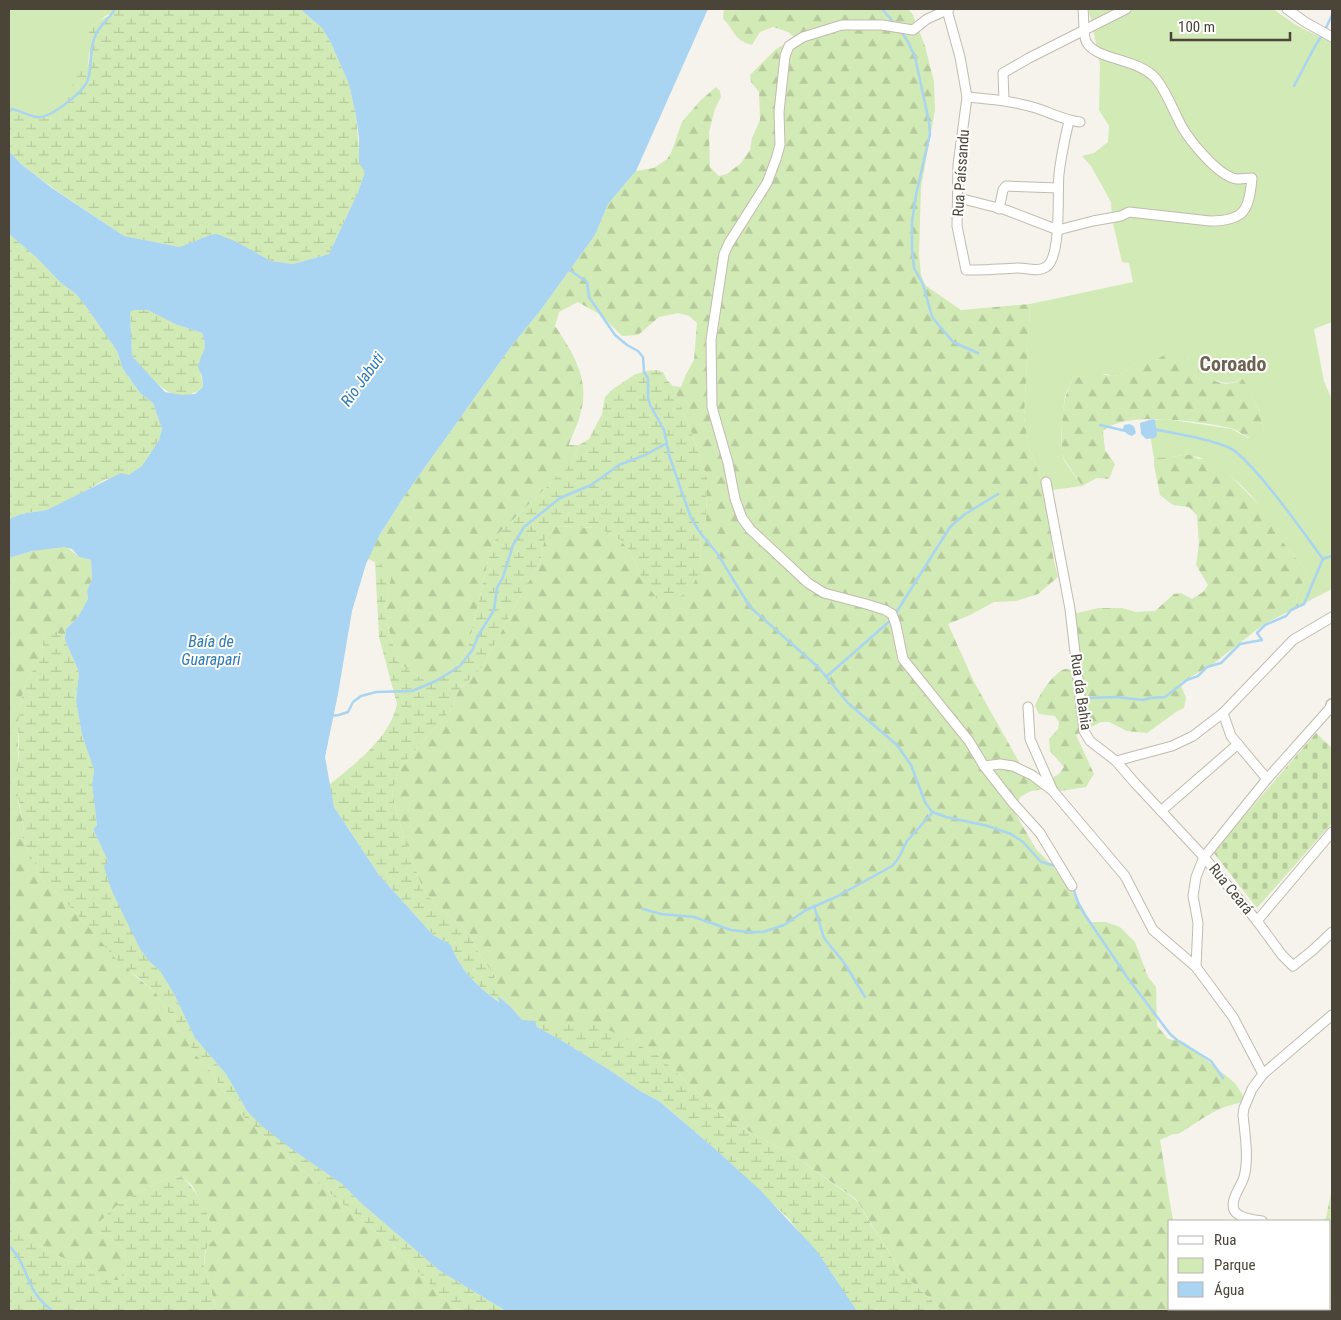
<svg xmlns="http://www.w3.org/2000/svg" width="1341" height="1320" viewBox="0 0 1341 1320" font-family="'Roboto Condensed',sans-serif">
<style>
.green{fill:#d2eab5}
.forest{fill:url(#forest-firs)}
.wetland{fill:url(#wetland-marsh)}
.cemetery{fill:url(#cemetery-stones)}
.water{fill:#a9d4f2;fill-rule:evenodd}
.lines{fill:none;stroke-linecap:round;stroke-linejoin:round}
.stream{stroke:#a9d4f2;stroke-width:2.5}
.minor-casing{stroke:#c2bbae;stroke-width:11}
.tertiary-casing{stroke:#c2bbae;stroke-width:14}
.minor{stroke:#fff;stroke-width:9}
.tertiary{stroke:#fff;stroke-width:11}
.labels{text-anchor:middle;stroke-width:4;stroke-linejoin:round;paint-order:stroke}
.street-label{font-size:15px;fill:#4b4439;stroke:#fff}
.water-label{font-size:16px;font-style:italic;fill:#2e7ab2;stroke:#fff}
.district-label{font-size:20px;font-weight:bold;fill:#6e6250;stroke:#fff}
</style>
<defs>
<pattern id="forest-firs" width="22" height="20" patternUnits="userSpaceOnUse" patternTransform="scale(1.25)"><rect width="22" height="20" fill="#d2eab5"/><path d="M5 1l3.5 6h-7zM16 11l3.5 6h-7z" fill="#b6ca9c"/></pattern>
<pattern id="wetland-marsh" width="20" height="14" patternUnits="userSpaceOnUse" patternTransform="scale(1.25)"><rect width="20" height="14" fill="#d2eab5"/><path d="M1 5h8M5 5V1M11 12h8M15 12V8" fill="none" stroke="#b6ca9c"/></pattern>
<pattern id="cemetery-stones" width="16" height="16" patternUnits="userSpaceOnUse" patternTransform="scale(1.25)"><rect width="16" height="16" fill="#d2eab5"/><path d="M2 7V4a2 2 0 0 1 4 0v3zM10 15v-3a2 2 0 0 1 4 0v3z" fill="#b6ca9c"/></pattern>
</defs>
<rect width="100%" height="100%" fill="#f6f3ec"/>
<g class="green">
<polygon points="9,9 119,9 115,13 107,15 93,25 88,64 58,119 52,119 9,108"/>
<path d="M1088,9H1273L1296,25L1332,43V322L1314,329L1324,381L1332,400V589L1299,606L1296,599L1307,572L1273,530C1269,509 1229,471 1210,461C1209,460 1191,455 1188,455C1183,454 1179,456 1173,457C1167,459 1161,458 1154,458L1149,428L1150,420L1166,419L1232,429L1248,438L1264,431C1260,408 1254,396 1241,378C1224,393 1191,369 1179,354L1162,356L1154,363L1137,362L1120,375L1112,376L1106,374L1081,377L1075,376C1071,382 1067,389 1065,397C1063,408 1059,450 1064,460C1069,469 1076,477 1082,486L1045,491L1028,442L1024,417L1030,304L1133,282L1129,263L1122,262L1112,219L1111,202L1091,166L1082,156L1094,153L1108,142L1109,126L1099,110L1100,65L1092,23Z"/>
</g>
<g class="forest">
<path d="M724,9H908L913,15L925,46L934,82L935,110L921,187L919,254L921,275L925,285L961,310L1030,304L1024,417L1028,442L1045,491L1049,519L1053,520C1049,539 1053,559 1058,577L1038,594L1016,601L994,602L970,615L948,624L974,682L1023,769L1048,780L1059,774L1064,767L1050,751L1049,739L1058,729L1059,722L1055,716L1039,714L1035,706C1038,696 1054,672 1065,669C1068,669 1074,670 1077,670L1070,607L1077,613L1099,608H1122L1136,612L1155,611L1174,594L1181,593L1192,599L1203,592L1208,585L1196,565L1199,544L1197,516L1189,507L1173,505L1160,495L1154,465V458L1174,457L1182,455H1191L1198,459H1208L1221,466L1265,511L1272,522L1273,530L1307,572L1296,599L1299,606L1264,624L1213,664L1180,683L1186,698L1184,708L1176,712L1147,733L1127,731L1109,722H1101L1076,735L1094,774L1086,787L1061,791L1047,789L1031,791L1020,797L1015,813L1036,849L1051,864L1077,898L1091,922H1106L1120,927L1135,942L1148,977L1156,987L1157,1026L1168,1039L1184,1042L1235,1083L1242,1094L1245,1102C1216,1106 1202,1120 1178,1134H1173L1160,1140L1173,1221H1170V1309H1330V1221H1321L1326,1218L1332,1188V1311H943L902,1273L856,1199L794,1156L755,1135L719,1113L660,1057L522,1020L512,1008L498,996L494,975L480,955L470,935L456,921L437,906L423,890L401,828L392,793L399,770L421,743L451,710L458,691L483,666L523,591L540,563L544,541L555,526L600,528L620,540L631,552L641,577L701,568L700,538L706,522L707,479L696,444L673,386L681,387L686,374L694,360L697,323L689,316L678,313L659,317L638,335L622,336L601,315L578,302L559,312L555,326C572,351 590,379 581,411C579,422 573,433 569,444V445H579L572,463L498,534L490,552L468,649L455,666L439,680H426L412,673L398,661L385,616L386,597L391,578L380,564L368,559L379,536L403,498L510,348L540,311L595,235L608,204L636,171L654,168L667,159L671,153L682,122L700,101L716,87L720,91L721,97L715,109L709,132L710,167L719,176L727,174L741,163L750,150L752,138L760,120L759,92L751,82L750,75L776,49L795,38L788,32L773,27L760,32L752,45C733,40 735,30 723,19Z"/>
<path d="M1176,351C1192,363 1220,397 1242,378C1254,396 1260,409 1264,431L1258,439C1243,438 1242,431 1230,428C1201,422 1126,410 1103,431L1105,450L1115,464L1109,479L1097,478L1082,486L1064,459L1062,453C1062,427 1060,398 1075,376L1081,377L1095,373L1112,376L1120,375L1142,358L1154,362L1162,356Z"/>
<path d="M56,547C70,546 68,549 78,556C82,558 87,559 91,560L92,579L87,591L88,599L78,617L66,629L65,640L56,631L44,635L41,661L31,673L25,684L21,702L18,724V800L24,829L22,838L45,884L55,891L135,976L156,993L196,1055L208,1067L223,1091L245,1118L281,1152L395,1248L441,1296L460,1311H216L209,1280L204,1268L209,1218L192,1185L181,1176L169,1177L139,1192L116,1206L99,1232C123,1243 135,1255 119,1280H99L82,1261L74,1263L44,1249L9,1219V558L32,551Z"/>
</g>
<g class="wetland">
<path d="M119,9H300L322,28L330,41L349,84L356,116L359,150L365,172L358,192L329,254L293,264L271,261L237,242L210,235L180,247L124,236L53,188L21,164L9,151V108L52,119H58C65,108 73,79 79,73C84,69 87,68 89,62C92,52 89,41 88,31C99,17 109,18 119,9Z"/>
<polygon points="9,234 37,258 61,283 76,294 85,305 117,351 123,369 140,393 153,403 162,429 159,440 142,466 129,476 106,479 64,503 47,510 21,514 9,519"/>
<path d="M134,309H148L175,324L202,333C206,343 207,353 199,362L203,387C174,412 150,376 132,356L130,312Z"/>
<path d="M656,370L663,372L667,380L673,386L696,444L707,479L706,522L700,538L701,568L694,583L679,599L658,600L641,577L631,552L620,540L599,528L555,526L544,541L540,563L523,591L483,666L458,691L451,710L421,743L399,770L392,793L401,828L423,890L437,906L456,921L470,935L480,955L494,975L500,1002C479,988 459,969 451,945L433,935L379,875L334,807L329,785C355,764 390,738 397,704L379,637L375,562L380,563L391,578L386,597L385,616L398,661L412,673L426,680H439L455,666L468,649L490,552L498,534L572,463L579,445L589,439L602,414L605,397L613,389L634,375L646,371Z"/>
<polygon points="56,631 65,640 79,672 76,701 82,735 94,770 92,784 97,825 93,829 108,861 127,920 140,949 149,961 160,971 174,994 195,1038 226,1074 247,1111 293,1150 342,1184 361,1203 440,1271 506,1311 460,1311 441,1296 395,1248 281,1152 245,1118 223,1091 208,1067 196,1055 156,993 115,958 85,923 55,891 45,884 22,838 24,829 17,791 19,745 18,724 21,702 25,684 31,673 41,660 44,635 47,632"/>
<polygon points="535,1021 598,1025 628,1039 660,1057 719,1113 755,1135 794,1156 856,1200 902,1273 943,1311 857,1311 790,1220 714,1148 659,1101 640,1091 608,1069 559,1039 537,1027"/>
<path d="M181,1176C199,1192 208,1215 216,1237L205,1250L204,1268L209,1280L216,1311H9V1219L44,1249L74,1263L82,1261L99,1280H119C135,1255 123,1243 99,1232L100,1221L116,1206L139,1192L169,1177Z"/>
</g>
<polygon class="cemetery" points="1316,733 1332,748 1332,823 1257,908 1213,852"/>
<g class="water">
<path d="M300,9H708L636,171L608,204L595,235L540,311L510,348L403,498L379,536L366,564L352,611L338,694L325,757L334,807L379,875L433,935L451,945C459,969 479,988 499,1002L498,996L512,1008L522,1020L535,1021L537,1027L559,1039L608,1069L640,1091L659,1101L714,1148L760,1190L816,1250L857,1311H506L440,1271L361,1203L342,1184L293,1150L263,1127L247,1111L226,1074L195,1038L174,994L160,971L149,961L140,949L111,889L104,867L108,861L93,829L97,825L92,784L94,770L82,735L76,701L79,672L65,640L66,629L78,617L88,599L87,591L92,579L91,560L79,557L72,549L64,547L32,551L9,558V519L21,514L47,510L121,473L129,475L142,466L159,440L162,429L153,403L140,393L123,369L117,351L85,305L76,294L61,283L37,258L9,234V151L21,164L52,188L124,236L180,247L210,235L217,234L237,242L271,261L293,264L329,254L358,192L365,172L359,163V138L356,116L349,84L330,41L322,28ZM134,310H148L175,324L202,333C209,351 201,352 198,367L202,376L203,387L195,394L182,395L165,392L132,356L130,312Z"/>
<polygon points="1153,419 1155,420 1157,435 1155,438 1146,439 1141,434 1140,423"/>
<polygon points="1129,424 1134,426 1136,433 1132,436 1127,434 1123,429 1124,425"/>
</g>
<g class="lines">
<g class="stream">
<polyline points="882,9 896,25"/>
<polyline points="1325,30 1332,15"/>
<polyline points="901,31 908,42 915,57 929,122 930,134 916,195 912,222 912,248 914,268 923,284 932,317 953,342 978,353"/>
<polyline points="1294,86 1314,48 1322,35"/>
<path d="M9,109C19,109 29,117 38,117C51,118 85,91 88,79C93,63 88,51 96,34C101,24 110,18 115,9"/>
<polyline points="568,269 587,282 589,297 615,335 627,345 638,351 643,357 644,372 648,378 648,397 650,405 664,430 669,455 691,518 701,534 717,553 750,607 818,667 848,703 897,745 911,765 925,802 932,812 946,817 988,826 1011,834 1023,842 1041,862 1056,866"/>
<polyline points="1100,425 1126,431"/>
<path d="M1153,429C1178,434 1205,438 1228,447C1250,456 1306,536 1323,559"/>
<polyline points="894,616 950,527 965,514 998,494"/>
<polyline points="826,677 891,620"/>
<polyline points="1086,698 1116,697 1143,700 1150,698 1165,697 1187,680 1198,676 1207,667 1221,663 1240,644 1262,640 1257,633 1265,625 1286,616 1291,610 1304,604 1322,561 1325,558 1332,556"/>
<polyline points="330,716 339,715 348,712 353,702 361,696 376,692 412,691 436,681 460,666 473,649 478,636 494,610 497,588 503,577 513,545 524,527 560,498 591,485 619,465 645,455 667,443"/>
<polyline points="1073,888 1079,905 1085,915 1127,977 1170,1034 1177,1040 1211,1061 1223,1078"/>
<polyline points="814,906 824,938 845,964 865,997"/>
<polyline points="643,909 661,914 694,917 731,930 748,932 763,932 784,925 806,910 836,897 892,866 898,859 907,841 933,812"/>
<path d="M9,1246C30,1266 24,1291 53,1311"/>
</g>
<defs>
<g id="minor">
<polyline points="949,9 927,19 913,30 882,25 842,25 803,37 789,46 785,56 779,112 780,145 776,159 767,183 729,243 724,254 711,340 712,407 728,463 735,499 742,518 750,529 808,583 824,593 866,604 885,610 892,614 896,625 903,659 969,741 984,766 1013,803 1040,833 1072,886"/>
<polyline points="1287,9 1305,22 1332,37"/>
<path d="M947,10L960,57L967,97L958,165L957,226L966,270C983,270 999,269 1016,268C1025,267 1037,273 1046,267C1062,257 1057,193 1059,174C1061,156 1065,138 1069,121"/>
<path d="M967,97C990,99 1013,101 1036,108C1051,113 1064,120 1080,122"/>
<polyline points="1004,100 1003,73 1029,58 1126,9"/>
<path d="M959,198L1006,210L1058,230L1093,221L1121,216L1129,212L1210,221C1245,221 1249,210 1252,178C1247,178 1242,179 1237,179C1219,177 1191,142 1182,127C1174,112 1167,93 1157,80C1140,58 1098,61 1087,43C1083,38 1084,16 1083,9"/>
<polyline points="999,209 1003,190 1006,186 1058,188"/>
<polyline points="1046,482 1070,609 1084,731 1090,741 1116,761 1135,783 1204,857 1257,921 1282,955 1293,966 1313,950 1332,932"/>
<polyline points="1028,707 1030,739 1052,789"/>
<polyline points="1223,713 1231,736 1267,779"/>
<polyline points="1116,761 1172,746 1193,736 1223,713 1293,640 1332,617"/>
<polyline points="984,766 1000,764 1013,766 1032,775 1053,791 1125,876 1153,930 1196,967 1233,1017 1263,1074"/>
<polyline points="1161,811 1238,744"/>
<polyline points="1257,921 1332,832"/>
<polyline points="1196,967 1198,923 1193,896 1196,877 1204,857 1267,779 1332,706"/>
<path d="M1262,1221C1254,1220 1238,1218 1234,1210C1230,1199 1241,1187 1244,1177C1249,1159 1245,1134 1243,1115L1244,1108L1252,1089L1263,1074L1332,1015"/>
</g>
<polyline id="tertiary" points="1332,705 1332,706"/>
</defs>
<use href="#minor" class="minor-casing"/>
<use href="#tertiary" class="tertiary-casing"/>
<use href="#minor" class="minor"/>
<use href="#tertiary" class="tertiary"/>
</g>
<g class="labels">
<g class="street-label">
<text transform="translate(961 173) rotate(-86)" y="5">Rua Paíssandu</text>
<text transform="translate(1081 692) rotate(82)" y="5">Rua da Bahia</text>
<text transform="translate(1231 889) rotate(51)" y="5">Rua Ceará</text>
</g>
<g class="water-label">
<text transform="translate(362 379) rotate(-54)" y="6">Rio Jabuti</text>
<text x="211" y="647">Baía de<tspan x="211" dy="18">Guarapari</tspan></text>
</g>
<g class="district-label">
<text x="1233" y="371">Coroado</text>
</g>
</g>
<rect width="1341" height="1320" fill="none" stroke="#4b4439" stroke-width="20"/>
<rect x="1168" y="1220" width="162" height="90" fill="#ffffff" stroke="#b7b4b0"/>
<rect x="1178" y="1236" width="25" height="8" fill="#ffffff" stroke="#b7b4b0"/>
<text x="1214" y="1245" font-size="15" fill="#4b4439">Rua</text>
<rect x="1178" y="1258" width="25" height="15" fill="#d2eab5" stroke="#b7b4b0"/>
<text x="1214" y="1270" font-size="15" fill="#4b4439">Parque</text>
<rect x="1178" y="1282" width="25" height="15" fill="#a9d4f2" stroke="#b7b4b0"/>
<text x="1214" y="1295" font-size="15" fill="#4b4439">Água</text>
<path d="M1171 32v8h119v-8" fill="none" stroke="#4b4439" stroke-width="2.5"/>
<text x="1178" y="32" font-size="15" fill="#4b4439" stroke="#ffffff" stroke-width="4" paint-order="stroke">100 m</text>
</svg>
